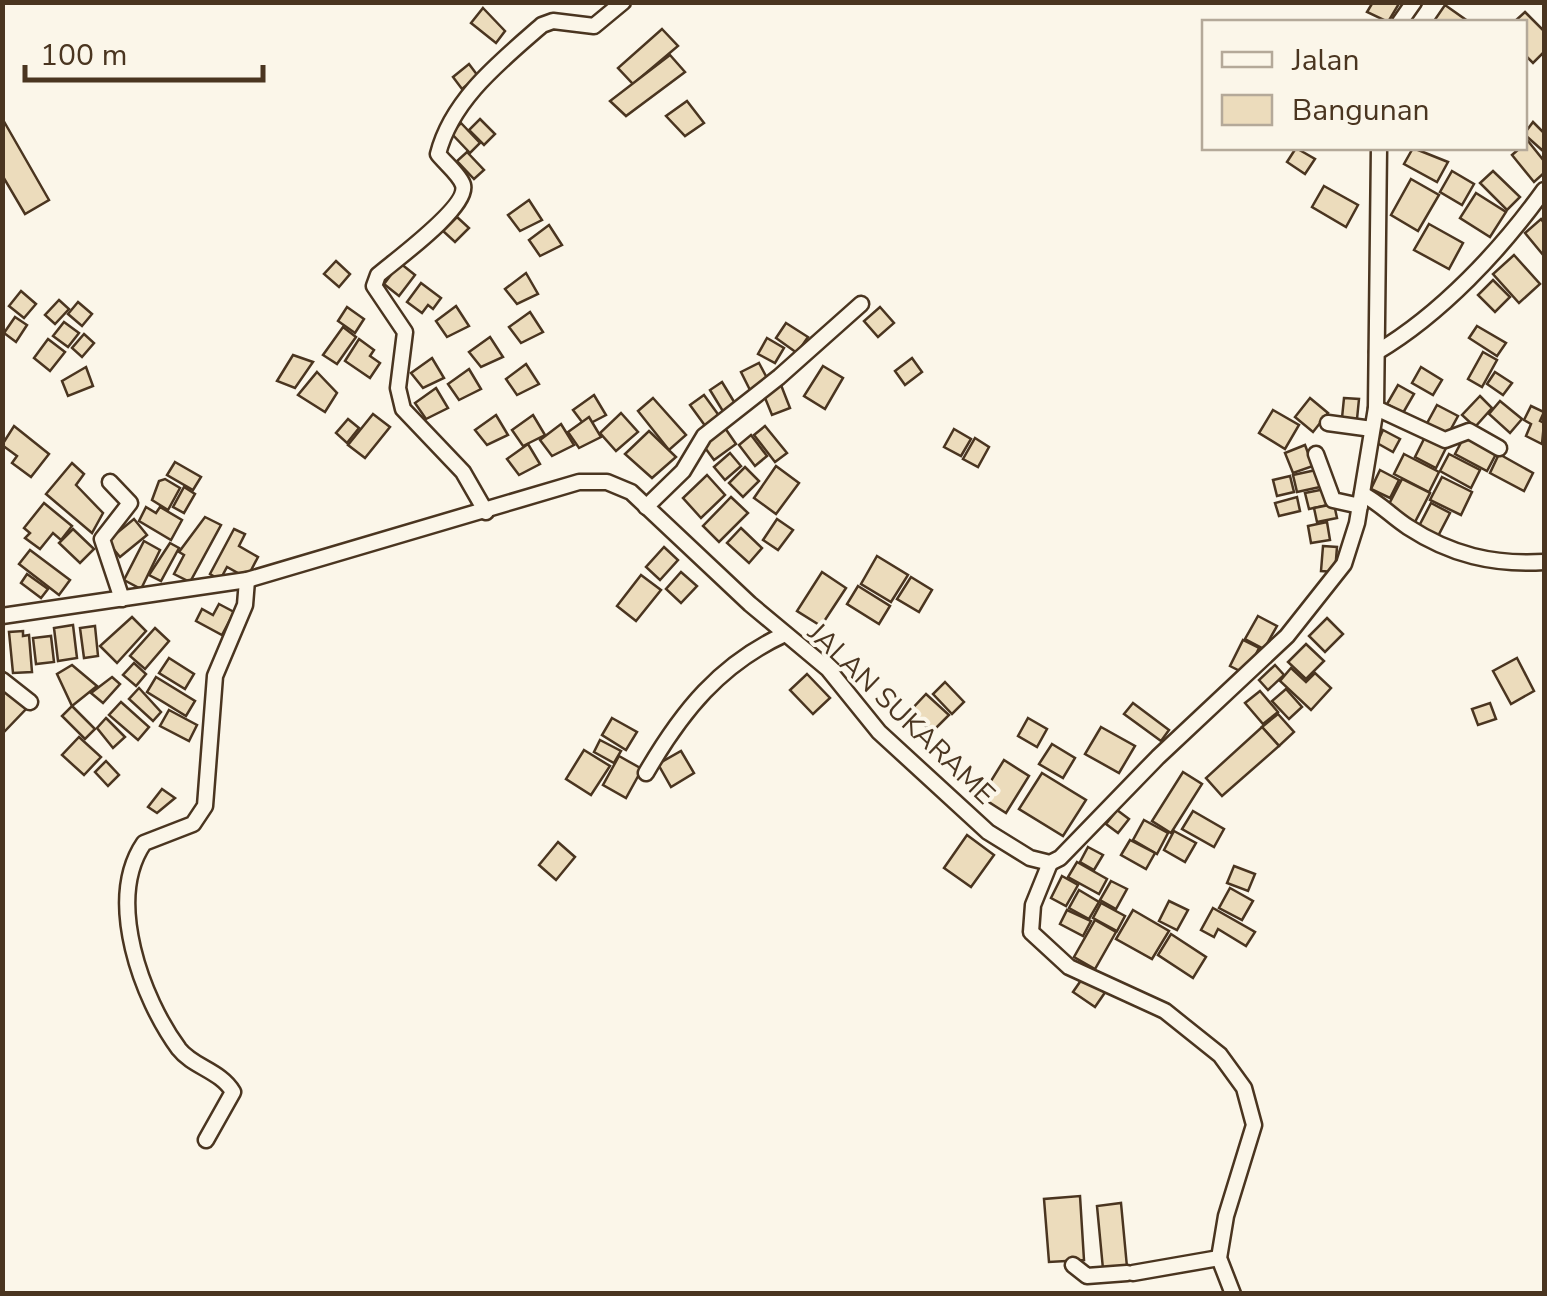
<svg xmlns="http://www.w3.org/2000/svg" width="1547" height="1296" viewBox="0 0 1547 1296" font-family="'Nunito Sans',sans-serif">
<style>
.building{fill:#ecdcbc;stroke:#4a3520;stroke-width:2.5}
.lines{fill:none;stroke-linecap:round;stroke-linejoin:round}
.minor-casing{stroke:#4a3520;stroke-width:19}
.minor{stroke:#fbf6e9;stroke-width:14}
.labels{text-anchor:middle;stroke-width:8;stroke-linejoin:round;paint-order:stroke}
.street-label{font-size:28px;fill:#4a3520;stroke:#fbf6e9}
</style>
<rect width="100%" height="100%" fill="#fbf6e9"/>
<g class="building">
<polygon points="1373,2 1400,2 1388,22 1367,12"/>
<polygon points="1445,5 1469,22 1434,21"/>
<polygon points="483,8 505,31 496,43 471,23"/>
<polygon points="1525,12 1544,31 1544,52 1533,63 1524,54 1524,22 1514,22"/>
<polygon points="662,29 678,46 633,84 618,68"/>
<polygon points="670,55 685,72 626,116 610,101"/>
<polygon points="469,64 478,76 462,89 453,77"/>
<polygon points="687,101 704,123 685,136 666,116"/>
<polygon points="2,118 49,200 25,214 2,175"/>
<polygon points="480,119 495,134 484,145 469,130"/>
<polygon points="1533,122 1544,133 1543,151 1524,134"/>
<polygon points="461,123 480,143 470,153 451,133"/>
<polygon points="1528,141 1544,161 1544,173 1534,182 1512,155"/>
<polygon points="1296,148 1315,159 1305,174 1287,162"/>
<polygon points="1413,148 1448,162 1437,182 1404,164"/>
<polygon points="467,152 484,170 474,179 457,161"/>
<polygon points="1452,171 1474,184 1462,205 1440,192"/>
<polygon points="1493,171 1520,197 1507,210 1480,183"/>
<polygon points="1411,179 1439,195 1418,231 1391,215"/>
<polygon points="1324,186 1358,205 1346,227 1312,207"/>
<polygon points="1476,193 1506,212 1490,237 1460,218"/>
<polygon points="529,200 542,220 520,231 508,215"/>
<polygon points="457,217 469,228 455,242 443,231"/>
<polygon points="1541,219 1544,223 1544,256 1525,233"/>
<polygon points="1429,224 1463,243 1449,269 1414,250"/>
<polygon points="549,225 562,245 540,256 529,240"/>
<polygon points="1514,255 1540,284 1519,303 1493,274"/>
<polygon points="336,261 350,274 339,287 324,274"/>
<polygon points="400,263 415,275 399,296 384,284"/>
<polygon points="526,273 538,294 517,304 505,289"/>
<polygon points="1493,280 1510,297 1495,312 1478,295"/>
<polygon points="421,283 441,298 433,309 428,305 422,313 407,302"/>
<polygon points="21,291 36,304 24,318 9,306"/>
<polygon points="59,300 69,309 55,324 45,315"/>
<polygon points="78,302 92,314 82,326 68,314"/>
<polygon points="456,306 469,326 447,337 436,321"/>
<polygon points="347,307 364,319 355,333 338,321"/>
<polygon points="880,307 894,323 878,337 864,321"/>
<polygon points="530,312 543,332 521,343 509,327"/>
<polygon points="15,317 27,325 16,342 4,333"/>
<polygon points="64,322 79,333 68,347 53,336"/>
<polygon points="786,323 808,337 797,353 776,338"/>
<polygon points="1477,326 1506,343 1497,356 1469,338"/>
<polygon points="343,327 356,337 337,364 323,355"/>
<polygon points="84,334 94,343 82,357 72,348"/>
<polygon points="490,337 503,357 481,367 469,352"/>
<polygon points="767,338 784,348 775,363 758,354"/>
<polygon points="48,339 65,352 50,371 34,358"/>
<polygon points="359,339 374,350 370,356 380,363 370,378 345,361"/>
<polygon points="1483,352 1497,360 1482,387 1468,379"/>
<polygon points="293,355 313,362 295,388 277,381"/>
<polygon points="432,358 444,378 423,388 411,373"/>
<polygon points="912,358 922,372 905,385 895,371"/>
<polygon points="759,363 768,380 750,390 741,372"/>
<polygon points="526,364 539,384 517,395 506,379"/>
<polygon points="823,366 843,378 825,409 804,396"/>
<polygon points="86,367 93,386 68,396 62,381"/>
<polygon points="1421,367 1442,380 1433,395 1412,383"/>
<polygon points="469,369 481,389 459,400 448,384"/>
<polygon points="317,372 337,393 325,412 298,395"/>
<polygon points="1495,372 1512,383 1503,395 1487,384"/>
<polygon points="722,382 736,405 724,413 710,390"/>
<polygon points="781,385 790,408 772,415 763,393"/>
<polygon points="1398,385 1414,394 1403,413 1387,404"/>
<polygon points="436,388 448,408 426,419 415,403"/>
<polygon points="594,395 606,415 585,426 573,410"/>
<polygon points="704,395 720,417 706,427 690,405"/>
<polygon points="1480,396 1492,408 1475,427 1462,415"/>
<polygon points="653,398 686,435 669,450 638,411"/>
<polygon points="1310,398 1328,413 1313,432 1295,417"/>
<polygon points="1344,398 1359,399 1357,419 1342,418"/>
<polygon points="1500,401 1522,419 1510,433 1489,414"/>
<polygon points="1437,405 1458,416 1446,438 1425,427"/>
<polygon points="1531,406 1544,412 1540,421 1544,423 1542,444 1526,436 1531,424 1524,420"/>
<polygon points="1273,410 1299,425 1285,449 1259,433"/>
<polygon points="621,413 638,432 616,451 600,433"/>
<polygon points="373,414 390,427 365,458 348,445"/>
<polygon points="496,415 508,435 487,445 475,430"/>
<polygon points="533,415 545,435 523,446 512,430"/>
<polygon points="589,417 601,437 579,448 568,432"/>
<polygon points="348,419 359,428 347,443 336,433"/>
<polygon points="561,424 574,445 552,456 540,440"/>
<polygon points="14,426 49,454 31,477 12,463 17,456 2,445"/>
<polygon points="765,426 787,453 775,462 754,435"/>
<polygon points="725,428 736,444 714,460 703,445"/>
<polygon points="954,429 971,439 961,456 944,447"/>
<polygon points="1383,430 1400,439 1393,452 1377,443"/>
<polygon points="649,431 676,457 652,478 625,454"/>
<polygon points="751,435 767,456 755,466 739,445"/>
<polygon points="1426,435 1447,446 1436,468 1415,457"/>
<polygon points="1464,437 1496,454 1487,471 1455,454"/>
<polygon points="975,438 989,447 978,467 963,459"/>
<polygon points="528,444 540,464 519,475 507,459"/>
<polygon points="1305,445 1313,466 1293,473 1285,453"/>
<polygon points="730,453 741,466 725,480 714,467"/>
<polygon points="1404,454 1439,472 1429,492 1394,474"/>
<polygon points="1449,454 1480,470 1471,488 1440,471"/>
<polygon points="1499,454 1533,473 1524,491 1490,473"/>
<polygon points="175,462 201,477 193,490 167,475"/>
<polygon points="72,463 84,474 76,485 103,513 92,533 46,494"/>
<polygon points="776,466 799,483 776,514 754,498"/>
<polygon points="745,467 759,481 743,497 729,483"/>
<polygon points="1316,470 1320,487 1297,492 1293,475"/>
<polygon points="1380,470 1399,480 1390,498 1371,489"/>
<polygon points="707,475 725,495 701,518 683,498"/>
<polygon points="1290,476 1294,492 1277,496 1273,480"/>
<polygon points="1442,477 1472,492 1461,515 1430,500"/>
<polygon points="165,479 180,488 168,510 152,500 159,481"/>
<polygon points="1402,479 1430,493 1415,522 1387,508"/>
<polygon points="184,487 195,494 184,513 173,507"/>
<polygon points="1325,489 1328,505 1309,509 1305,493"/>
<polygon points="731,497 748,513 719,542 703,526"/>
<polygon points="1297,497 1300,511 1279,516 1275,503"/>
<polygon points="44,503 72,526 61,540 53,533 40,549 25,538 30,533 24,528"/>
<polygon points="1431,503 1450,513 1437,538 1418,528"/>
<polygon points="1334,504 1337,518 1317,522 1314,508"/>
<polygon points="146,507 156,513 160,507 182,520 171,540 139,521"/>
<polygon points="205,517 221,525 190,582 174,574 184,555 179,552"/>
<polygon points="134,519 147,535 120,557 107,541"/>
<polygon points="777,519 793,530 778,550 763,540"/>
<polygon points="1327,522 1330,540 1311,543 1308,526"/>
<polygon points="741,528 762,548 749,563 727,543"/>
<polygon points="73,529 94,549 80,563 59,543"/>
<polygon points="234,529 245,534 239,546 258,557 247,578 227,567 220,580 210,574"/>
<polygon points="144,541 160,550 141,589 124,580"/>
<polygon points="170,543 179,548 161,581 149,575"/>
<polygon points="1323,546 1337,547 1335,572 1321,571"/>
<polygon points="664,547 678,560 660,580 646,567"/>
<polygon points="30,550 70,580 59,595 19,564"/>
<polygon points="877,556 908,575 891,602 861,584"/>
<polygon points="681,572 697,586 681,603 666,589"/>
<polygon points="822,572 846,588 821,626 797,611"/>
<polygon points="27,574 48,589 41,598 21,583"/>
<polygon points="641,575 661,590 636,621 617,606"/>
<polygon points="911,577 932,590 919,612 897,599"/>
<polygon points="858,586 890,606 879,624 847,604"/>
<polygon points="219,604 234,612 222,635 196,621 202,609 213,615"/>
<polygon points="1258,616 1277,626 1264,649 1245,639"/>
<polygon points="132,617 146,631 117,663 100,646"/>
<polygon points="1327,618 1343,634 1325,652 1309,636"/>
<polygon points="73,625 77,658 58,661 54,628"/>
<polygon points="95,626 98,656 84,658 80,628"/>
<polygon points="155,628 169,641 145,669 130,656"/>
<polygon points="23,631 23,636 29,635 32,672 13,673 9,632"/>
<polygon points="51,636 54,662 36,664 33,638"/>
<polygon points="1243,640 1259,648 1246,674 1230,666"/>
<polygon points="1306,644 1324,661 1306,679 1288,662"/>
<polygon points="169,658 194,674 185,689 159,673"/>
<polygon points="1517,658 1534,691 1511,704 1493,671"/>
<polygon points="134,663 146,674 136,686 123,675"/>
<polygon points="72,665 97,686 72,706 57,674"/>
<polygon points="1275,665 1284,675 1268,690 1259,680"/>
<polygon points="1291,668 1306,682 1315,673 1331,688 1311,710 1280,681"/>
<polygon points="807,674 830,698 813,714 790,690"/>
<polygon points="112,677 120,684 103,703 91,693"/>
<polygon points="156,677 195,701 186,716 147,692"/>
<polygon points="945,682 964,702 952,714 933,694"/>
<polygon points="2,685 27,708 4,732 2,730"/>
<polygon points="139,688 161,712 153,721 129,699"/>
<polygon points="1286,689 1302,707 1289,719 1272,701"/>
<polygon points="1260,691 1278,712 1263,724 1245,703"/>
<polygon points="926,694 949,715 932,732 910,711"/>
<polygon points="121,702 149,727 138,740 109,715"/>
<polygon points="1133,703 1169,730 1161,741 1124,714"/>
<polygon points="1490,703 1496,719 1478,725 1472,709"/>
<polygon points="72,706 95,729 85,739 62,716"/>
<polygon points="169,710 197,725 189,741 160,726"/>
<polygon points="1278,714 1294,732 1279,746 1262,727"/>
<polygon points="106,718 125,737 113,748 97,728"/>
<polygon points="612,718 637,732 626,750 602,735"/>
<polygon points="1028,718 1047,729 1037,747 1018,736"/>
<polygon points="1101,727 1135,746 1119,773 1085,754"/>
<polygon points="1262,727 1279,746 1222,796 1206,778"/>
<polygon points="79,737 101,757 84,775 62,755"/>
<polygon points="600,740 621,751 614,763 594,752"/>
<polygon points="1052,744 1075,758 1063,778 1039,764"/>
<polygon points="584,750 610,766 591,795 566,779"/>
<polygon points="681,751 694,773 671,787 658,764"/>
<polygon points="619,756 642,769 626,798 603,785"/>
<polygon points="1004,760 1029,776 1006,813 981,797"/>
<polygon points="106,761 119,775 108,786 95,772"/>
<polygon points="1183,772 1202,784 1171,833 1152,821"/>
<polygon points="1042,773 1086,800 1063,836 1019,809"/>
<polygon points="162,789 175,798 157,813 148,807"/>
<polygon points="1117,810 1129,819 1118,833 1106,824"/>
<polygon points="1193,811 1224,829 1214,847 1182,829"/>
<polygon points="1144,820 1168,833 1157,854 1133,840"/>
<polygon points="1174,831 1196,843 1185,862 1164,850"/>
<polygon points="967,835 994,855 971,887 944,868"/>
<polygon points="1130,840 1155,853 1146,869 1121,855"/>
<polygon points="558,842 575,857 556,880 539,865"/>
<polygon points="1088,847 1103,855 1094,870 1080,862"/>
<polygon points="1077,862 1107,879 1099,894 1068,877"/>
<polygon points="1234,866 1255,874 1248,891 1227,883"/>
<polygon points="1062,876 1078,885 1066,906 1051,898"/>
<polygon points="1111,881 1127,889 1116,909 1100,900"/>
<polygon points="1230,888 1253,901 1242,920 1219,908"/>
<polygon points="1079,890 1099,902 1089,919 1069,908"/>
<polygon points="1169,901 1188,910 1177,930 1159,921"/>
<polygon points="1101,903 1125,916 1117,931 1093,918"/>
<polygon points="1213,908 1255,932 1246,946 1218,929 1214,937 1201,930"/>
<polygon points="1067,910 1091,921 1083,936 1060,924"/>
<polygon points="1133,910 1169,931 1152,959 1116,939"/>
<polygon points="1095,920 1116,932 1095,969 1074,957"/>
<polygon points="1171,934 1206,957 1193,978 1158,955"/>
<polygon points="1084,976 1106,991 1095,1007 1073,992"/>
<polygon points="1080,1196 1084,1260 1049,1262 1044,1199"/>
<polygon points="1121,1203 1127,1267 1103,1269 1097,1206"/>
</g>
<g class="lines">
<defs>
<g id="minor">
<polyline points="1400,22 1414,2"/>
<path d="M1377,352C1441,314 1501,250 1544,190"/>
<polyline points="1376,408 1445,440 1469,431 1499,448"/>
<polyline points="1328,423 1372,429"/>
<polyline points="1316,454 1333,500 1360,506"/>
<polyline points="110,482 130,503 102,539 122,599"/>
<path d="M1362,494C1380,503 1391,516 1408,527C1451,555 1493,565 1544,562"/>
<polyline points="646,507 683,471 704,436 779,377 861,304"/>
<path d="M486,512L463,472L403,409L398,388L405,332L374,286L378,275C394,261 469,207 463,185C460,175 445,163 438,154C452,99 501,61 542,25L553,21L594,26L623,2"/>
<polyline points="2,616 247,580 579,482 607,482 631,492 750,604 828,669 879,732 988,832 1030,858 1050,863 1060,858 1158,757 1287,636 1344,564 1357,523 1376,408 1379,148"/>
<polyline points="2,680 30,702"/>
<path d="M646,773C682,711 720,664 785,634"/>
<polyline points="1050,863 1033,905 1031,932 1069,967 1165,1011 1220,1055 1244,1088 1254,1125 1226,1216 1219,1258 1233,1294"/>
<path d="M206,1140L233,1092C221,1071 193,1067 179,1049C142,999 105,900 144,843L193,824L205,806L215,676L245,605L247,580"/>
<polyline points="1073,1265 1087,1276 1127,1273"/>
<polyline points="1133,1273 1219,1258"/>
</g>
</defs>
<use href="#minor" class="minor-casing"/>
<use href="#minor" class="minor"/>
</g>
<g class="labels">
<g class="street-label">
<text transform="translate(902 713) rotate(44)" y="10">JALAN SUKARAME</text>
</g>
</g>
<rect width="1547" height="1296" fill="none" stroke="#4a3520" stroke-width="10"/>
<rect x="1202" y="20" width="325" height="130" fill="#fbf6e9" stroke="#b4a999" stroke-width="2.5"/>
<rect x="1222" y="52" width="50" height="15" fill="#fbf6e9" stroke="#b4a999" stroke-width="2.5"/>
<text x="1292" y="70" font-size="30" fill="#4a3520">Jalan</text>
<rect x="1222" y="95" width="50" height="30" fill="#ecdcbc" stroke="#b4a999" stroke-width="2.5"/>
<text x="1292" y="120" font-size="30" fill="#4a3520">Bangunan</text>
<path d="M25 65v15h238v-15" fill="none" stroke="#4a3520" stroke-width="5"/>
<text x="40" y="65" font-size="30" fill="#4a3520" stroke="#fbf6e9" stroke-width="8" paint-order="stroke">100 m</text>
</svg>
